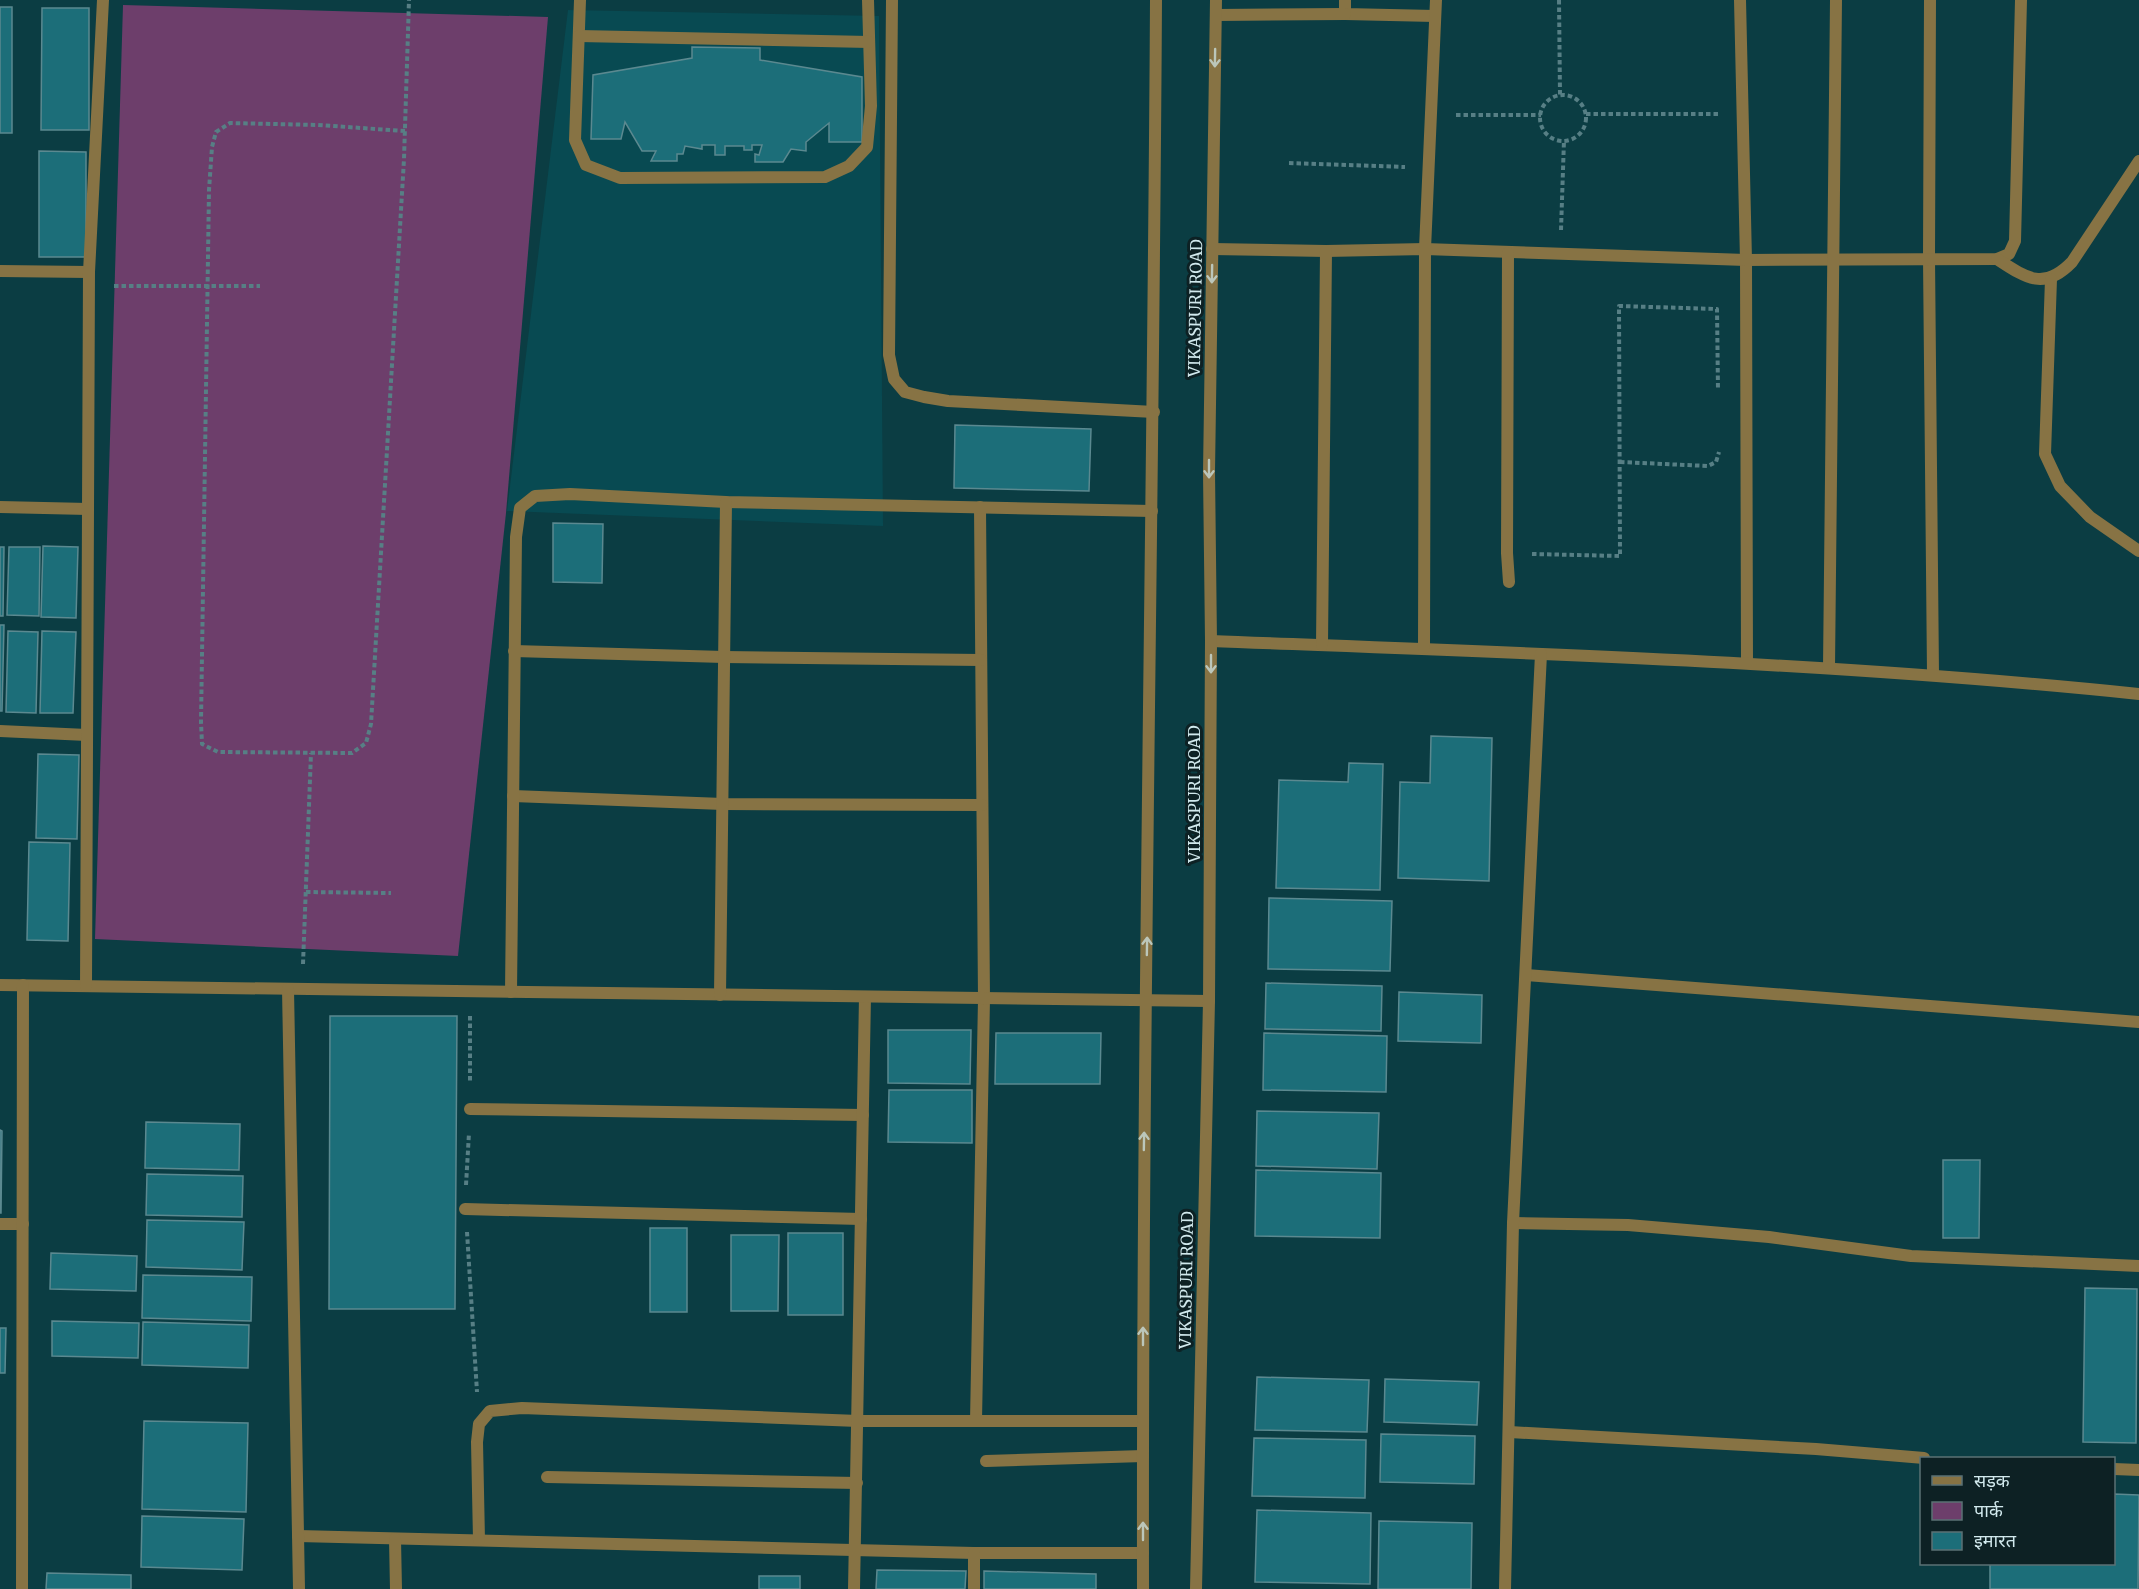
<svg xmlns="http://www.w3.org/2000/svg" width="2139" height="1589" viewBox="0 0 2139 1589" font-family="Merriweather,'Noto Sans Devanagari',serif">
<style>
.built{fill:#084a52}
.green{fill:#6d3e6b}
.building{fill:#1c6e79;stroke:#5b8990;stroke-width:1.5}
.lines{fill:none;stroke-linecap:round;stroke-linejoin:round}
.path{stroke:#577f85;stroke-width:4;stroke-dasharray:4.5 3;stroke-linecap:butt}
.service{stroke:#877344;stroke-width:12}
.minor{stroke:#877344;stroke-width:12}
.tertiary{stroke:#877344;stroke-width:12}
.oneway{stroke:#bbc6ba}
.labels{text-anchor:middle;stroke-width:6;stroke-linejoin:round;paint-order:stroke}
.street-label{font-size:16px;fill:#d1e9ed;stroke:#0d2124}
</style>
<rect width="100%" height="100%" fill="#0b3d43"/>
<polygon class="built" points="568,10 879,16 883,526 507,511"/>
<polygon class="green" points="123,5 548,17 506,513 458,956 95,939"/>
<g class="building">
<rect x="0" y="7" width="12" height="126"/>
<polygon points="42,8 89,8 89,130 41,130"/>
<polygon points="692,47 760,48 760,60 862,77 862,142 829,142 829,123 806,142 806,151 791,149 783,162 755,162 755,154 759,155 762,145 752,145 752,150 744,150 744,146 725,146 725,155 715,155 715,145 702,145 702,149 685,146 683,154 677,154 677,161 651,161 656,151 642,151 625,122 621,139 591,139 593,75 692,58"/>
<polygon points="39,151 86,152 86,257 39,257"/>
<polygon points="955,425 1091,429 1089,491 954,488"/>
<polygon points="553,523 603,524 602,583 553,582"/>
<polygon points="43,546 78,547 76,618 41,617"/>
<polygon points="0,547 4,547 3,616 0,616"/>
<polygon points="9,547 40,547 39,616 7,615"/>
<polygon points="0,625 4,625 2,711 0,711"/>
<polygon points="8,631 38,632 36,713 6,712"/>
<polygon points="42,631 76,632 73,713 40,713"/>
<polygon points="1431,736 1492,738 1489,881 1398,878 1400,782 1430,783"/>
<polygon points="38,754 79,755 77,839 36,838"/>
<polygon points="1349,763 1383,764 1380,890 1276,888 1279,780 1348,782"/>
<polygon points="29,842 70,843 68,941 27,940"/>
<polygon points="1269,898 1392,901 1390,971 1268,969"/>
<polygon points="1266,983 1382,986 1381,1031 1265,1029"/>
<polygon points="1399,992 1482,995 1481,1043 1398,1041"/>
<polygon points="330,1016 457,1016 455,1309 329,1309"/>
<polygon points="888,1030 971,1030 970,1084 888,1083"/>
<polygon points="996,1033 1101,1033 1100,1084 995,1084"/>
<polygon points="1264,1033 1387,1036 1386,1092 1263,1090"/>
<polygon points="889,1090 972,1090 972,1143 888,1142"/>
<polygon points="1257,1111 1379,1113 1377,1169 1256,1166"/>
<polygon points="146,1122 240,1124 239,1170 145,1168"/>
<polygon points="0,1130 2,1131 1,1213 0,1213"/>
<polygon points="1943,1160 1980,1160 1979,1238 1943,1238"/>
<polygon points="1256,1170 1381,1173 1380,1238 1255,1236"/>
<polygon points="147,1174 243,1176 242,1217 146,1215"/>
<polygon points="147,1220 244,1222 242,1270 146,1267"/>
<rect x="650" y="1228" width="37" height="84"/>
<rect x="788" y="1233" width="55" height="82"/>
<polygon points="731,1235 779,1235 778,1311 731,1311"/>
<polygon points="51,1253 137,1256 136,1291 50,1289"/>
<polygon points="143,1275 252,1277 251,1321 142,1318"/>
<polygon points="2085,1288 2137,1289 2136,1443 2083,1442"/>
<polygon points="52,1321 139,1323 138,1358 52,1356"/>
<polygon points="143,1322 249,1325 248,1368 142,1365"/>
<polygon points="0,1328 6,1328 5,1373 0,1373"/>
<polygon points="1257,1377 1369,1380 1367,1432 1255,1430"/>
<polygon points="1385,1379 1479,1382 1477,1425 1384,1422"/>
<polygon points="144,1421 248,1423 246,1512 142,1509"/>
<polygon points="1381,1434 1475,1436 1474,1484 1380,1482"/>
<polygon points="1254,1438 1366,1440 1365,1498 1252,1496"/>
<polygon points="2114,1494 2139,1495 2138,1589 1990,1589 1990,1564 2114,1564"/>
<polygon points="1257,1510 1371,1513 1370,1584 1255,1582"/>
<polygon points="142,1516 244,1519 242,1570 141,1567"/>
<polygon points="1379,1521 1472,1523 1471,1589 1378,1589"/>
<polygon points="877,1570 966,1571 965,1589 876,1589"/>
<polygon points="984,1571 1096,1574 1096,1589 984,1589"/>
<polygon points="47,1573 131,1575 131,1589 46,1589"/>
<rect x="759" y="1576" width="41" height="13"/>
</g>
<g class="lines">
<g class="path">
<polyline points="1559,0 1560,95"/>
<circle cx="1563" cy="118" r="23"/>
<polyline points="1586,114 1718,114"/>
<polyline points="1456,115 1541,115"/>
<polyline points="405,131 318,125 230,123 216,132 212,147 209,190 201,722 202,744 218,752 352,753 366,743 371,724 404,159 409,0"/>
<polyline points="1289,163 1405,167"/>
<polyline points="1561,230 1564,140"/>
<polyline points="114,286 260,286"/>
<polyline points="1620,462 1708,466 1716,462 1719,452"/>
<polyline points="1532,554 1620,556 1619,306 1717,309 1718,390"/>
<polyline points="306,892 391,893"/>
<polyline points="303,964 311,753"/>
<polyline points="470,1016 470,1083"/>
<polyline points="466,1185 469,1133"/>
<polyline points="467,1232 477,1392"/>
</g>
<g class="service">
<polyline points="892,0 889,355 894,379 905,392 924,397 948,401 1154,412"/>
<polyline points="470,1109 863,1115"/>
<polyline points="465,1209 861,1219"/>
<polyline points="976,1421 984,999"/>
<polyline points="986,1461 1143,1456"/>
<polyline points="547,1477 857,1483"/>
<polyline points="298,1536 974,1553 1143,1553"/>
<polyline points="395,1539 396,1589"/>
<polyline points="479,1540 477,1442 479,1424 490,1411 522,1408 858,1421 1143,1421"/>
<polyline points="854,1589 865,997"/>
<polyline points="974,1589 974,1553"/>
</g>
<g class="minor">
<polyline points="580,0 575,140 586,165 620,178 825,177 849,166 867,147 871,106 868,0"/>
<polyline points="1345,0 1345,14 1435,16"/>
<polyline points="1740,0 1746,260 1747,662"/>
<polyline points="1930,0 1929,259 1933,674"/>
<polyline points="1216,15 1345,14"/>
<polyline points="579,36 869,42"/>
<polyline points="1212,249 1326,251 1425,249 1746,260 1997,259 2009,254 2015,241 2021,0"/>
<polyline points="1508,253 1507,553 1509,582"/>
<path d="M1997,259C2026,278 2044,291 2072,262L2139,161"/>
<polyline points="0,271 89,272"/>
<polyline points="2051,279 2045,454 2060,486 2090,517 2139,551"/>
<polyline points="0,507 88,509"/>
<polyline points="980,507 984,999"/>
<path d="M1211,641C1521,653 1831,662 2139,694"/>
<polyline points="1322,645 1326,251"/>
<polyline points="1424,648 1425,249 1436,0"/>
<polyline points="514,651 724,657 981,660"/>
<polyline points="1829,668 1836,0"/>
<polyline points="0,731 87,735"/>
<polyline points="513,796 723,804 982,805"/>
<polyline points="1526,975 2139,1022"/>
<polyline points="0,985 1209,1001"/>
<polyline points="86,986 89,272 103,0"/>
<polyline points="288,989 299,1589"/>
<polyline points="511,992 516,537 520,508 535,496 570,494 726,502 1152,511"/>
<polyline points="720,995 726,502"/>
<polyline points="1513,1223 1628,1225 1769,1237 1911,1256 2139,1266"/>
<polyline points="0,1224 23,1224"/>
<polyline points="1510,1432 1816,1449 1924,1458"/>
<polyline points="2114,1469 2139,1470"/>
<polyline points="22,1589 23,985"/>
<polyline points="1505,1589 1513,1223 1541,654"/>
</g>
<g class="tertiary">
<path d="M1143,1589C1142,1059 1153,530 1156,0"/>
<polyline points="1196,1589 1209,1001 1211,641 1209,472 1216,0"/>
</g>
</g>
<defs><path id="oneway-shaft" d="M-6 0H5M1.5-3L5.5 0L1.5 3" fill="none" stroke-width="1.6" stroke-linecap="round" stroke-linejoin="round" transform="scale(1.5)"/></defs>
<g class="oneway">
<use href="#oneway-shaft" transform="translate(1215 58) rotate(91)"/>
<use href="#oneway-shaft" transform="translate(1212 274) rotate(91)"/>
<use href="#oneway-shaft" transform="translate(1209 469) rotate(90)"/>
<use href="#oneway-shaft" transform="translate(1211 664) rotate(90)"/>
<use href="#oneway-shaft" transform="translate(1147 946) rotate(-89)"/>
<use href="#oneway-shaft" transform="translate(1144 1141) rotate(-89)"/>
<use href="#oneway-shaft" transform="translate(1143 1336) rotate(-90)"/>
<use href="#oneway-shaft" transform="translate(1143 1531) rotate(-90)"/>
</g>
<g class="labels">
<g class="street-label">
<text transform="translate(1195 308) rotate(-89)" y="6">VIKASPURI ROAD</text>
<text transform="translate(1194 794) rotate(-90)" y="6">VIKASPURI ROAD</text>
<text transform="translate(1186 1280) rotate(-89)" y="6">VIKASPURI ROAD</text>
</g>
</g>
<rect x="1920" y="1457" width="195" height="108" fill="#0d2124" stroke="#5b7174" stroke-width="1.5"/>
<rect x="1932" y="1476" width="30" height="9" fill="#877344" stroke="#5b7174" stroke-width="1.5"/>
<text x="1974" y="1487" font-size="18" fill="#d1e9ed">सड़क</text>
<rect x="1932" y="1502" width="30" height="18" fill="#6d3e6b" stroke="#5b7174" stroke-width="1.5"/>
<text x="1974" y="1517" font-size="18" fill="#d1e9ed">पार्क</text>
<rect x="1932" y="1532" width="30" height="18" fill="#1c6e79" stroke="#5b7174" stroke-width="1.5"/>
<text x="1974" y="1547" font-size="18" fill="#d1e9ed">इमारत</text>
</svg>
